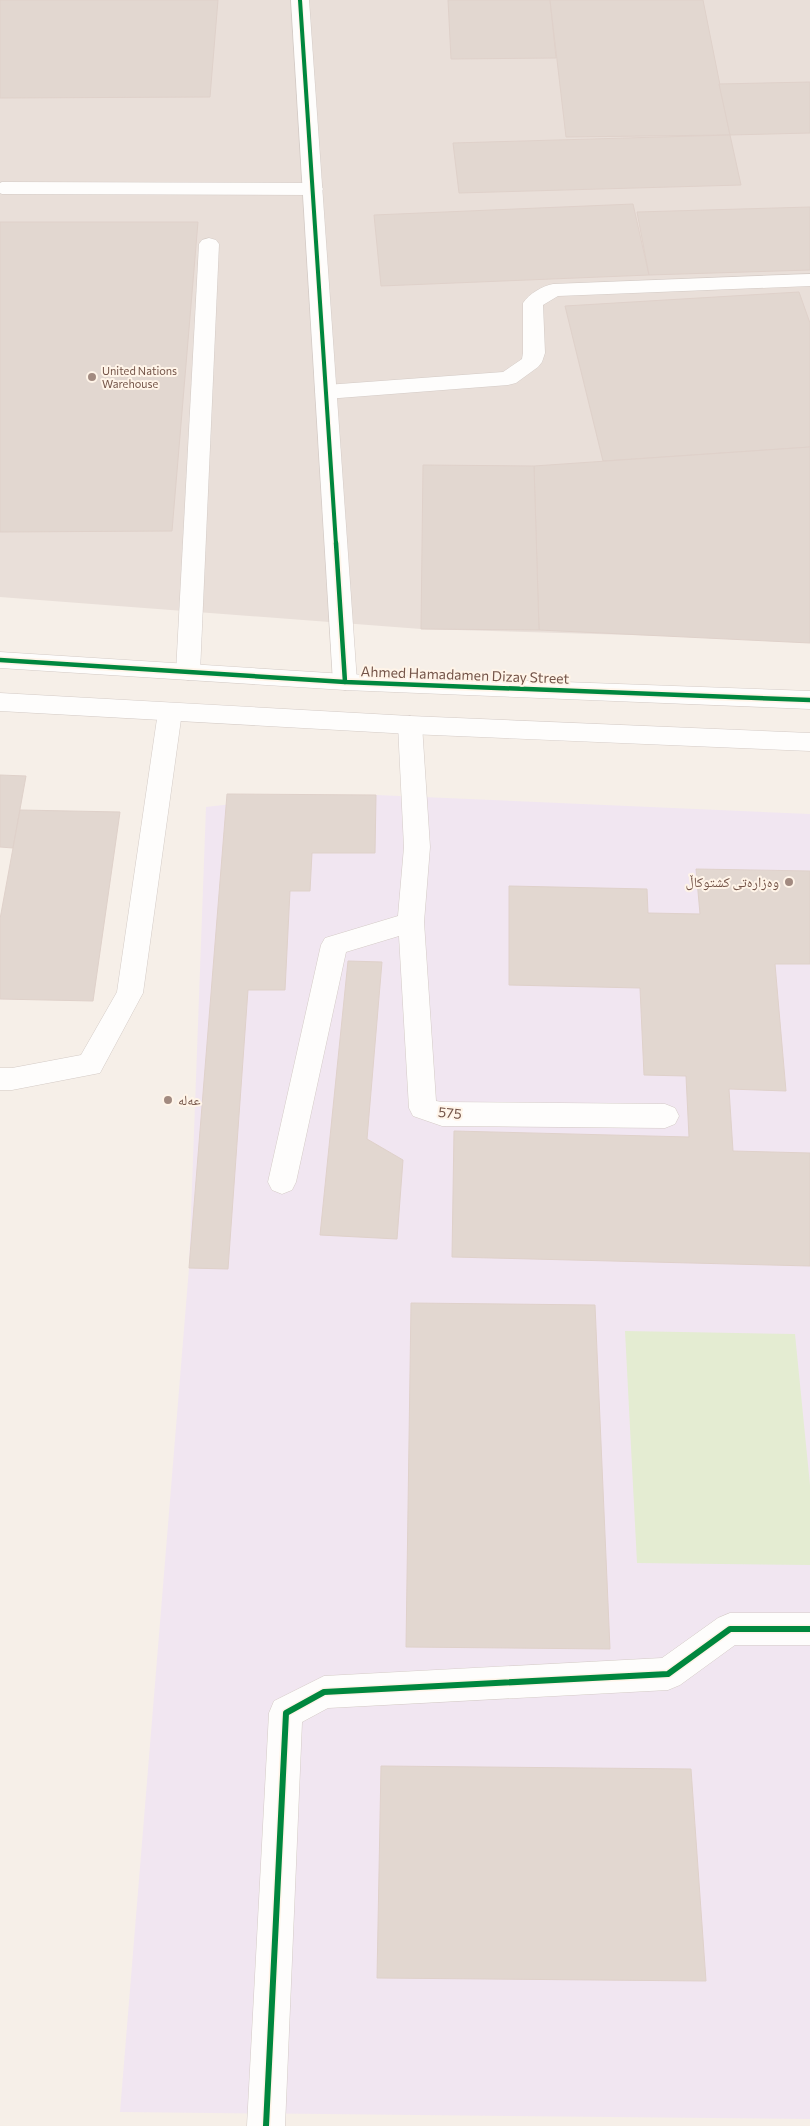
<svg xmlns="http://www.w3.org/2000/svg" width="810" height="2126" viewBox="0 0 810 2126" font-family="Commissioner,'Noto Naskh Arabic',sans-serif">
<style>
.industrial{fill:#e9dfd9}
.education{fill:#f1e6f1}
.green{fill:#e4ecd2}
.building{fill:#e2d7d0;stroke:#dfd1ca}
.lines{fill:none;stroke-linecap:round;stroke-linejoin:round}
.service-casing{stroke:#d4cbc6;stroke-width:1}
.minor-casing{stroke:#d4cbc6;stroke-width:1}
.tertiary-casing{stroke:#d4cbc6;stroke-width:1}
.service{fill:#fefdfc;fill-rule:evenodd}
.minor{fill:#fefdfc;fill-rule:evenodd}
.tertiary{fill:#fefdfc;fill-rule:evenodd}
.cycleway-far2-casing{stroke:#fff4e8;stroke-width:6}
.cycleway-far1-casing{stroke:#fff4e8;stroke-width:8}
.cycleway-casing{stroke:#fff4e8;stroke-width:9}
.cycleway-far2{stroke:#00873e;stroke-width:4}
.cycleway-far1{stroke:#00873e;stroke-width:4.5}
.cycleway{stroke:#00873e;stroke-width:6}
.poi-dot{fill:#a28a80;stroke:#fff4e8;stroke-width:2}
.labels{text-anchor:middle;stroke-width:4;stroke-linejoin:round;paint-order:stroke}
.far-poi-label{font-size:11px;fill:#745448;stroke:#fff4e8;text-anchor:start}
.street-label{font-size:14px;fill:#745448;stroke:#fff4e8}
.poi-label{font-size:14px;fill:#745448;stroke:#fff4e8;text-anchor:end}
</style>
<rect width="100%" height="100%" fill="#f6efe8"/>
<polygon class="industrial" points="0,0 810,0 810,640 421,629 0,597"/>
<polygon class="education" points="312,795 376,795 810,814 810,2119 120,2112 189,1268 206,807"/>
<polygon class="green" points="625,1331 795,1334 810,1485 810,1565 637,1563"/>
<g class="building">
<polygon points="0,0 218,0 210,97 0,98"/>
<polygon points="448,0 550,0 556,58 451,59"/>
<polygon points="550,0 703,0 730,135 566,137"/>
<polygon points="810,82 810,133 730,135 719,84"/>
<polygon points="730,135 741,185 459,193 453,143"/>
<polygon points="633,204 649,275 381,286 374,215"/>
<polygon points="810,207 810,270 649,275 637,212"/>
<polygon points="0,222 198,222 172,531 0,532"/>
<polygon points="799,292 810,323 810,447 603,461 565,306"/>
<polygon points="810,447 810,643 539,630 534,466"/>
<polygon points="423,465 534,466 539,630 421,629"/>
<polygon points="0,775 26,776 13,848 0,847"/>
<polygon points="227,794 376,795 375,853 312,853 310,891 290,891 285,990 248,990 228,1269 189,1268"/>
<polygon points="20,810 120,812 93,1001 0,999 0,919"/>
<polygon points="696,869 810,871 810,964 775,964 786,1091 729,1089 733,1151 810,1153 810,1266 452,1257 454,1131 689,1137 686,1076 644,1075 640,988 509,985 509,886 647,889 648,913 700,914"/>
<polygon points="348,961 382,962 367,1139 403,1160 397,1239 320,1235"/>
<polygon points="411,1303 595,1305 610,1649 406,1647"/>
<polygon points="381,1766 691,1769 706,1981 377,1978"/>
</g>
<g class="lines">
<defs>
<g id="service">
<polygon points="2,182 313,183 320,185 323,189 320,193 313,195 2,194 0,193 0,183"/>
<polygon points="209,238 216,240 219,244 200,672 196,678 188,680 180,678 176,672 199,244 202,240"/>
<path d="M810,274V286L558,296L543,305L545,353L542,362L538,367L516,383L508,385L326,399L318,397L315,392L318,387L326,385L503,372L522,359L523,353V303C529,294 542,286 553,284Z"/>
<polygon points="410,716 419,719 422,725 430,847 424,922 436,1101 442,1102 665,1104 675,1108 679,1116 675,1124 665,1128 442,1126 413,1116 409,1108 399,936 346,952 296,1182 292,1190 282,1194 272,1190 268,1182 321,945 325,938 398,916 404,847 398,725 401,719"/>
</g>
<g id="minor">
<polygon points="291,0 309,0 357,682 353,688 345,690 337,688 333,682"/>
<polygon points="170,703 179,706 182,712 143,993 100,1073 12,1090 0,1090 0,1068 12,1068 81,1055 117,992 158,712 161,706"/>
<polygon points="730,1613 810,1613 810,1645 735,1645 680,1685 668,1690 328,1708 302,1722 285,2126 247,2126 269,1713 274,1701 324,1676 662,1658 718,1618"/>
</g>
<g id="tertiary">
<polygon points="0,652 345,674 810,691 810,709 345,690 0,668"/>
<polygon points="0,693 410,716 810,733 810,751 410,734 0,711"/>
</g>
</defs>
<use href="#service" class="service-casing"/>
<use href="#minor" class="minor-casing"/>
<use href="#tertiary" class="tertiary-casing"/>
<use href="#service" class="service"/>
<use href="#minor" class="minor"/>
<use href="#tertiary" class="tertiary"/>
<defs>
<polyline id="cycleway-far2" points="300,0 336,544"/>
<g id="cycleway-far1">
<polyline points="336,543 345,682"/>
<polyline points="0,660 345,682 810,700"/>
</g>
<polyline id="cycleway" points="266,2126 286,1713 324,1692 668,1674 730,1629 810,1629"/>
</defs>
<use href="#cycleway-far2" class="cycleway-far2-casing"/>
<use href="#cycleway-far1" class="cycleway-far1-casing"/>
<use href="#cycleway" class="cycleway-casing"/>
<use href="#cycleway-far2" class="cycleway-far2"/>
<use href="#cycleway-far1" class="cycleway-far1"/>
<use href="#cycleway" class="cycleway"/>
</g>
<g class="poi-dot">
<circle cx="92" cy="377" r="5"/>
<circle cx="789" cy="882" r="5"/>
<circle cx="168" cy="1100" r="5"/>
</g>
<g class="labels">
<g class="far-poi-label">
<text x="102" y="375">United Nations<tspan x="102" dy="13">Warehouse</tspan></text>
</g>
<g class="street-label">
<text transform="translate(465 675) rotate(2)" y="5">Ahmed Hamadamen Dizay Street</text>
<text transform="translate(450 1113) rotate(6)" y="5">575</text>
</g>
<g class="poi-label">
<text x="779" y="887">وەزارەتی کشتوکاڵ</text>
<text x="178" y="1105" text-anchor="start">عەلە</text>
</g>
</g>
</svg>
